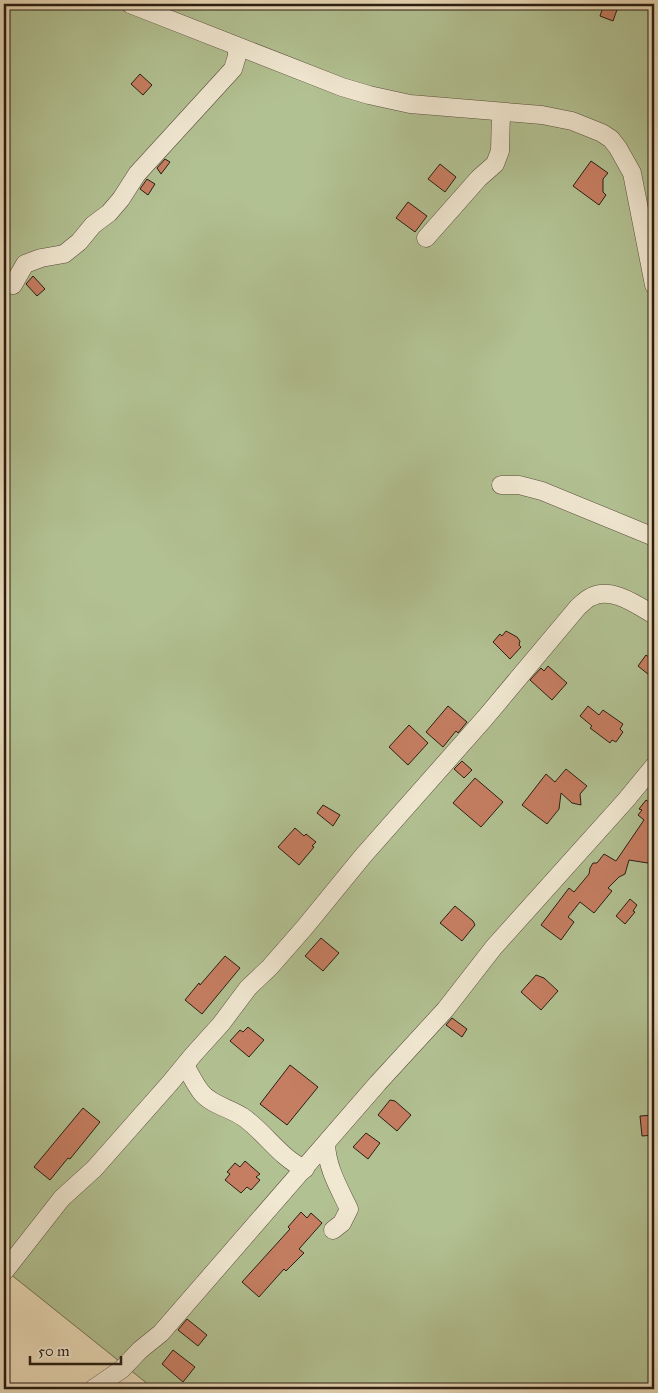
<svg xmlns="http://www.w3.org/2000/svg" width="658" height="1393" viewBox="0 0 658 1393" font-family="'IM FELL Great Primer',serif">
<style>
.green{fill:#b2c192;stroke:#6e6f52}
.building{fill:#c67e62;stroke:#291d12}
.lines{fill:none;stroke-linecap:round;stroke-linejoin:round}
.minor-casing{stroke:#594c3c;stroke-width:19}
.minor{stroke:#f1e8d2;stroke-width:18}
</style>
<rect width="100%" height="100%" fill="#eadbb9"/>
<filter id="stains"><feTurbulence type="fractalNoise" baseFrequency=".004" numOctaves="4"/><feColorMatrix values="0 0 0 0 .2 0 0 0 0 .09 0 0 0 0 .02 0 0 0 .5 -.17"/></filter>
<radialGradient id="worn" r=".72"><stop offset=".6" stop-color="#630" stop-opacity="0"/><stop offset="1" stop-color="#630" stop-opacity=".3"/></radialGradient>
<polygon class="green" points="4,4 654,4 654,1389 154,1389 4,1269"/>
<g class="building">
<polygon points="604,4 619,4 613,21 600,16"/>
<polygon points="140,74 152,85 143,95 131,84"/>
<polygon points="165,159 170,162 161,174 157,168"/>
<polygon points="591,161 608,173 603,179 603,192 606,195 599,205 573,186"/>
<polygon points="440,164 456,177 445,192 428,179"/>
<polygon points="147,179 155,184 148,195 140,189"/>
<polygon points="408,202 427,216 415,232 396,218"/>
<polygon points="33,276 45,289 37,296 26,284"/>
<polygon points="506,631 517,637 520,641 519,645 521,647 510,659 493,642 500,634 502,636"/>
<polygon points="646,655 654,661 654,679 638,666"/>
<polygon points="548,666 567,683 552,700 530,680 541,668 544,671"/>
<polygon points="448,706 467,722 458,733 456,731 443,747 426,732"/>
<polygon points="588,706 599,715 603,710 623,724 620,729 623,732 616,742 612,740 610,743 590,728 592,726 580,716"/>
<polygon points="409,725 428,743 408,765 389,747"/>
<polygon points="462,761 472,770 464,778 454,769"/>
<polygon points="566,769 587,786 580,794 581,805 572,803 561,793 559,809 547,824 522,805 546,774 555,782"/>
<polygon points="475,778 503,802 481,827 453,803"/>
<polygon points="646,800 653,805 654,804 654,864 629,860 625,874 619,877 608,888 612,891 594,913 580,902 568,917 574,922 561,940 541,925 569,888 574,892 589,874 590,868 593,863 597,863 604,854 616,861 644,820 638,815 642,810 639,809"/>
<polygon points="323,805 340,815 333,826 317,813"/>
<polygon points="295,828 304,836 306,834 316,842 312,846 314,847 299,865 278,847"/>
<polygon points="630,899 637,905 633,911 635,912 625,924 616,916"/>
<polygon points="455,906 473,921 475,925 462,941 440,923"/>
<polygon points="321,938 339,953 323,971 305,956"/>
<polygon points="225,956 240,968 202,1014 185,1000 199,983 200,985"/>
<polygon points="536,975 544,978 558,991 541,1010 521,992"/>
<polygon points="452,1018 467,1029 462,1037 446,1025"/>
<polygon points="248,1027 264,1040 249,1057 230,1041 240,1030 243,1032"/>
<polygon points="290,1065 318,1087 287,1125 260,1104"/>
<polygon points="390,1100 395,1101 411,1115 397,1131 378,1115"/>
<polygon points="83,1108 100,1122 70,1159 68,1158 50,1180 34,1167"/>
<polygon points="654,1115 654,1135 642,1136 640,1116"/>
<polygon points="366,1133 380,1143 368,1159 353,1147"/>
<polygon points="245,1161 260,1174 256,1177 260,1180 251,1190 247,1187 241,1193 225,1180 230,1174 227,1172 235,1163 240,1167"/>
<polygon points="301,1212 307,1218 311,1213 322,1223 299,1249 304,1253 286,1271 284,1269 259,1297 242,1282 290,1229 288,1227"/>
<polygon points="187,1319 207,1335 198,1346 178,1330"/>
<polygon points="173,1350 195,1367 183,1382 162,1364"/>
</g>
<g class="lines">
<defs>
<g id="minor">
<polyline points="130,4 342,87 369,95 410,104 542,115 572,121 602,133 611,139 618,148 632,173 654,285"/>
<polyline points="426,238 479,178 495,164 500,151 501,112"/>
<polyline points="13,285 25,264 41,258 64,254 79,242 93,225 109,213 121,199 137,174 233,69 237,56 237,47"/>
<polyline points="501,485 519,485 542,491 654,537"/>
<path d="M185,1065C190,1074 195,1084 201,1092C211,1105 230,1108 243,1117C265,1132 280,1158 305,1169"/>
<path d="M326,1144C327,1168 339,1188 349,1209L342,1223L333,1230"/>
<path d="M4,1272L62,1198L94,1169L170,1083L193,1055L221,1024L248,988L270,967L305,927L363,856L485,718L578,607C582,604 586,599 591,597C611,586 637,605 654,615"/>
<polyline points="93,1389 122,1369 140,1350 161,1333 378,1083 445,1010 494,947 626,800 654,766"/>
</g>
</defs>
<use href="#minor" class="minor-casing"/>
<use href="#minor" class="minor"/>
</g>
<rect width="658" height="1393" fill="none" stroke="#eadbb9" stroke-width="20"/>
<rect x="5" y="5" width="648" height="1383" fill="none" stroke="#291d12" stroke-width="2.5"/>
<rect x="10" y="10" width="638" height="1373" fill="none" stroke="#291d12"/>
<path d="M30 1356v8h91v-8" fill="none" stroke="#291d12" stroke-width="2.5"/>
<text x="38" y="1356" font-size="15" fill="#291d12" stroke="#f1e8d2" stroke-width="4" paint-order="stroke">50 m</text>
<rect width="100%" height="100%" filter="url(#stains)"/>
<rect width="100%" height="100%" fill="url(#worn)"/>
</svg>
